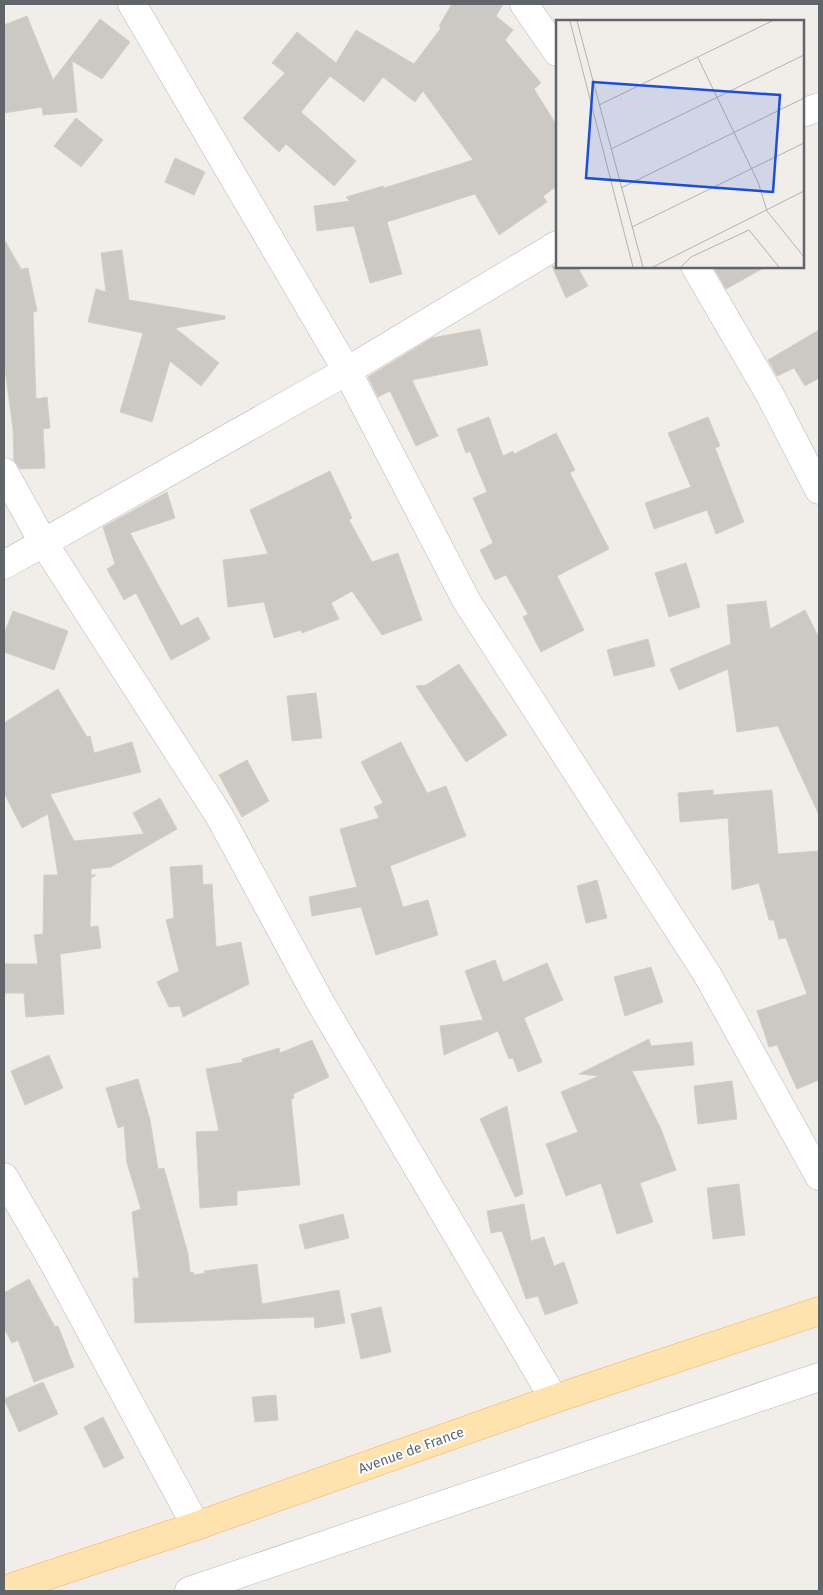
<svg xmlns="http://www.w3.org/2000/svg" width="823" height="1595" viewBox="0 0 823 1595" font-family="'Fira Sans',sans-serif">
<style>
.building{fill:#ccc8c4;stroke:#d6cec6}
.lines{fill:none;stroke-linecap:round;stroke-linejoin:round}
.minor-casing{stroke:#b3b7ba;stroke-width:29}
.major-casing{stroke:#f4ae5e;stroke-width:29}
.minor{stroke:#fff;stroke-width:28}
.major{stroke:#ffe3af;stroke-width:28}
.labels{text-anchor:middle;stroke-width:4;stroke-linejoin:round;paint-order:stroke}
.street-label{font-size:14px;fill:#5f6568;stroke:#fff}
.inset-road{fill:none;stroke:#b3b3b1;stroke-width:1}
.view{fill:#1d4ed8;fill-opacity:0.15;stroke:#1d4ed8;stroke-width:2.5}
.inset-edge{fill:none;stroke:#5f6568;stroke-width:2.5}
</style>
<rect width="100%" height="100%" fill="#f1ede8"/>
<g class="building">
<polygon points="452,4 503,4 496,16 513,30 505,40 541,83 534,89 557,126 557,186 543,196 547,202 499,235 475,194 387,222 402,274 370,283 354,226 317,231 314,206 350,201 346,197 383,186 384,188 473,160 423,91 415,102 383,77 364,102 330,76 301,112 356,161 334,186 286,144 279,152 243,118 285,73 272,63 297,32 336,63 356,30 414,64 441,28 439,26"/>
<polygon points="27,16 53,80 100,19 130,42 102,79 72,61 77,112 43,115 42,107 4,113 4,25"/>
<polygon points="76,118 103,140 81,167 54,146"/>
<polygon points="175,158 205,172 194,195 165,182"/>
<polygon points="4,239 21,269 28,268 37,311 33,312 36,399 47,397 50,428 43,429 45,468 20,469 14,460 13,429 4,362"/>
<polygon points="122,250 129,300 225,316 225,319 175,328 219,363 201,386 170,361 152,422 120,412 143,333 88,322 96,289 106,292 101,253"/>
<polygon points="552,266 577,266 588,286 566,298"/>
<polygon points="713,266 767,266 726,289"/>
<polygon points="480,329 488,365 412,380 438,436 416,446 390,391 378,397 368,377 432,338"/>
<polygon points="819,330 819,378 805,386 794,368 777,376 768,360"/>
<polygon points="489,417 503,456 513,451 514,454 556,433 575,470 570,473 609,549 557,576 584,630 541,652 523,617 528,614 506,575 495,580 480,550 493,543 473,498 487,492 470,451 466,453 457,429"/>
<polygon points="708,417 720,446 715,448 744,522 716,534 707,510 654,529 645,503 691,487 668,433"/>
<polygon points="330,471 352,518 349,520 372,562 398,553 422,620 382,635 352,591 331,603 339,619 302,633 301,630 274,638 264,602 228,607 223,560 268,554 250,510"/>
<polygon points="167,492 175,518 130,533 181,626 198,617 210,639 171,660 136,593 124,600 107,569 115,564 103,527"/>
<polygon points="686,563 700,607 669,617 655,573"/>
<polygon points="766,601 770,629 805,610 819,638 819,815 778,726 737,732 728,669 679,690 670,669 731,644 727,605"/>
<polygon points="13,611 68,631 54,670 4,652 4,634"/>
<polygon points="648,639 655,666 614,676 607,650"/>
<polygon points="459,664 507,735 466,762 416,686 426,685"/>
<polygon points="58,689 87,737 90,736 94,753 132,742 141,772 50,794 74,841 144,834 133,813 160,798 177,829 111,867 91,869 91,875 96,875 91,878 90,927 98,926 101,948 60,954 64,1014 26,1017 24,993 4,993 4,964 38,964 34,935 43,934 44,875 58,875 48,814 22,828 4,793 4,723"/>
<polygon points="316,693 322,738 292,741 287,696"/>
<polygon points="401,742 427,793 446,786 466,836 390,866 403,907 428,900 438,935 376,955 361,907 312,916 309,897 357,887 340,829 379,818 374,807 383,803 361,762"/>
<polygon points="247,760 269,801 242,817 219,775"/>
<polygon points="713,790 713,795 772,790 778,854 819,851 819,1080 797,1089 777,1045 769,1047 757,1011 807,994 786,938 779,939 774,920 769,920 759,883 732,890 728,818 680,822 678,793"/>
<polygon points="202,865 203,885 212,884 216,947 241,942 249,984 183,1017 180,1006 169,1007 157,982 179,971 166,920 174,918 170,867"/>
<polygon points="597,880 607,918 586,923 577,886"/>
<polygon points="495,960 503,982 547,963 563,1000 524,1018 542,1062 518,1072 513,1058 509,1059 498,1031 444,1055 440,1026 483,1020 465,971"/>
<polygon points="651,967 663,1002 625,1016 614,977"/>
<polygon points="649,1039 651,1046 692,1042 694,1065 632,1071 661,1129 676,1170 640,1183 653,1222 617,1234 601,1183 566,1196 546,1144 578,1132 561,1092 599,1076 579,1074"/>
<polygon points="312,1040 329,1077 293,1094 294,1098 291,1099 300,1185 237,1191 237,1205 200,1208 196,1132 219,1131 206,1069 243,1062 242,1059 279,1048 280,1053"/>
<polygon points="49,1055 63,1088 25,1105 11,1071"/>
<polygon points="138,1079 150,1120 158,1169 164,1168 188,1254 190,1273 193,1272 194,1275 205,1273 204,1271 257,1264 262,1304 339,1290 345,1323 315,1328 314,1317 135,1323 133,1278 139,1278 132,1212 141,1209 127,1163 124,1126 118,1128 106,1088"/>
<polygon points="732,1081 737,1119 698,1124 694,1086"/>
<polygon points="507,1106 523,1194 515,1197 480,1119"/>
<polygon points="739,1184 745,1235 713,1239 707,1188"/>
<polygon points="524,1204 531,1241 544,1237 554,1266 564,1262 578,1303 545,1315 538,1296 526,1299 502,1231 491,1233 487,1211"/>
<polygon points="343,1214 349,1238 305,1249 299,1225"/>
<polygon points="29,1279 55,1327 58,1326 74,1367 34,1382 18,1340 12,1343 4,1328 4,1293"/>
<polygon points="381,1307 391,1352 361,1359 351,1314"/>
<polygon points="43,1382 58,1414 19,1432 4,1399"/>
<polygon points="276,1395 278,1420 255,1422 252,1397"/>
<polygon points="103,1417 124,1458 104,1468 84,1427"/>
</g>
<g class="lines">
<defs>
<g id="minor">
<polyline points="132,4 347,371 466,600 707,974 819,1176"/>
<polyline points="524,4 557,52"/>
<polyline points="802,113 819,107"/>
<polyline points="695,266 770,395 819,490"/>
<polyline points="4,472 43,542 220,817 320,1002 554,1399"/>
<polyline points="4,565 347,371 557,245"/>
<polyline points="4,1177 55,1265 196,1526"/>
<polyline points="189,1591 819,1377"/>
</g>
<polyline id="major" points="4,1590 196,1526 554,1399 819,1311"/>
</defs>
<use href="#minor" class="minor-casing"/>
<use href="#major" class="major-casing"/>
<use href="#minor" class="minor"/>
<use href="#major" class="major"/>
</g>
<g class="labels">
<g class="street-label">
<text transform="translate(411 1450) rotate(-20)" y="5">Avenue de France</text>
</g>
</g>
<g transform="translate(556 20)">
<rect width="248" height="248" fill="#f1ede8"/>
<path class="inset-road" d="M14,1L77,247M21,1L87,247M142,38L202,162L211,191L248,237M43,85L216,1M55,129L248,35M65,168L248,78M76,207L248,123M97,247L248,171M125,247L135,237L193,210L223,247"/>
<path class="view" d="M37,62L224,75L217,172L30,158Z"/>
<rect width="248" height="248" class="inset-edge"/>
</g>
<rect width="823" height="1595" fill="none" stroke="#5f6568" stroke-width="10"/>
</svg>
